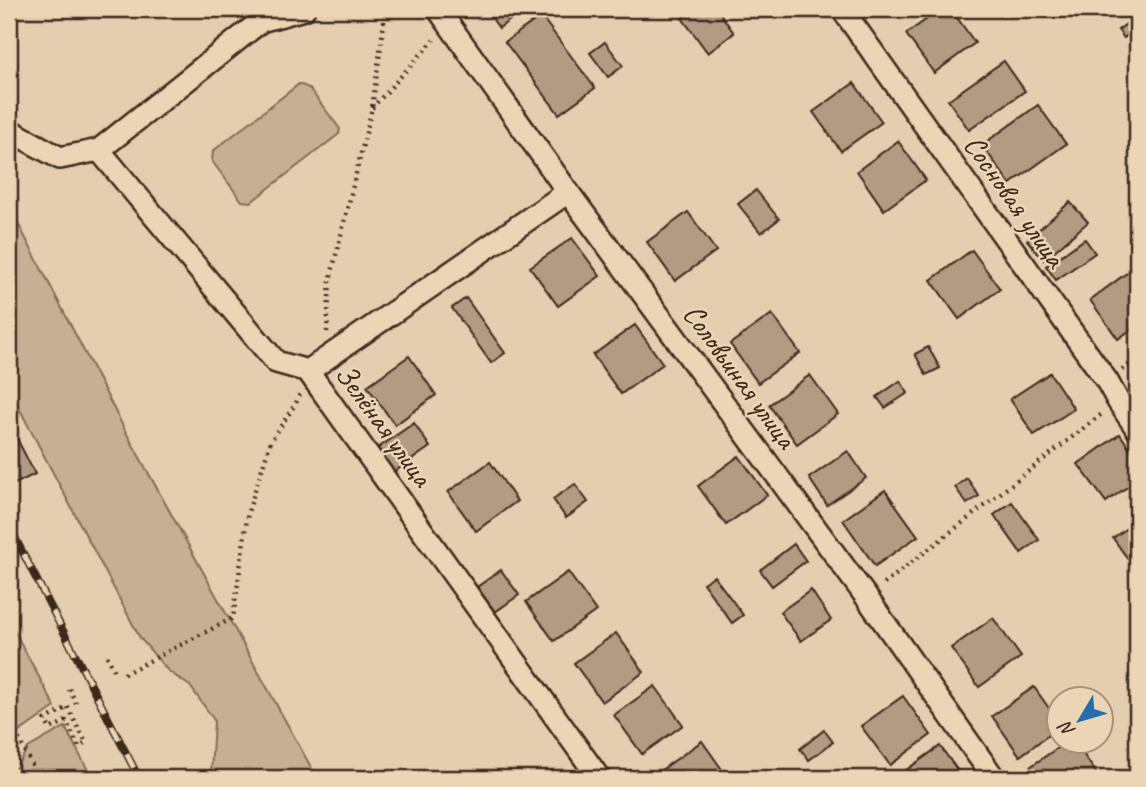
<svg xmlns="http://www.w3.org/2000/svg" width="1146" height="787" viewBox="0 0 1146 787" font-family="Caveat,sans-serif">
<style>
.green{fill:#c6b094;stroke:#806d59;stroke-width:2}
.building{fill:#b19b82;stroke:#3b2a1e;stroke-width:2}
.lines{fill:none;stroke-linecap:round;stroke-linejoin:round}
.street-casing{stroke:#3b2a1e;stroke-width:26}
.path{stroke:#3b2a1e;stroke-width:4.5;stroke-dasharray:2 5;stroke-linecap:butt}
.street{stroke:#ecd5b5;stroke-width:21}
.rail-casing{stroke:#3b2a1e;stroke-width:8}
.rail{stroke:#ecd5b5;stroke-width:5;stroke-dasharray:16;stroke-linecap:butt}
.labels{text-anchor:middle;stroke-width:5;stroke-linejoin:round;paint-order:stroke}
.street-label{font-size:30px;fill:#3b2a1e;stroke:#ecd5b5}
</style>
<rect width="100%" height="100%" fill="#e5ceaf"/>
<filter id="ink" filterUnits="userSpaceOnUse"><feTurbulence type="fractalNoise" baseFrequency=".0143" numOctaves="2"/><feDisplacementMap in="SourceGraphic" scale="14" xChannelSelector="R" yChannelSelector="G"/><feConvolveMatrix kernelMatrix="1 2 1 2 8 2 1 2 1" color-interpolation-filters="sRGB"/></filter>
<g filter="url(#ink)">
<g class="green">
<polygon points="299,84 309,88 340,129 339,134 251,202 242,201 212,161 213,151"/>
<polygon points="9,206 128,436 317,778 204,778 211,773 214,720 190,686 168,671 140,638 9,389"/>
<polygon points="9,621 55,707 9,739"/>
<polygon points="65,727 92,778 18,778 15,769 28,748"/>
</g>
<g class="building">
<polygon points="485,9 509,9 514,17 499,28"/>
<polygon points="695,9 717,9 734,33 708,53 682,18"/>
<polygon points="941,9 951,9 975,43 934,73 906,34"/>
<polygon points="541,16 595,88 559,114 505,42"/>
<polygon points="1136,17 1137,27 1124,38 1118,30"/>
<polygon points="605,42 623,66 608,77 590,53"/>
<polygon points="1004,61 1025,91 969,130 948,100"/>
<polygon points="854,83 882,122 841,151 813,112"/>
<polygon points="1038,105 1066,144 1010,184 982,145"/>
<polygon points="898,141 926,180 884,210 857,171"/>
<polygon points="756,190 779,219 761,233 738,204"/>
<polygon points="1070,202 1088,222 1044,260 1027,240"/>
<polygon points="688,212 716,251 675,281 647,242"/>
<polygon points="572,238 600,276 558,306 530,267"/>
<polygon points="1085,239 1095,253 1056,280 1046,266"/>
<polygon points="972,250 1000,289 959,319 931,280"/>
<polygon points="1131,270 1137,278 1137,325 1118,339 1090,300"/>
<polygon points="466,298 505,353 491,363 452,308"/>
<polygon points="772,314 800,353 758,383 730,344"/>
<polygon points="635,325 663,364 621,394 593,355"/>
<polygon points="928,347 940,368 926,375 915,354"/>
<polygon points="409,356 436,395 395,425 367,386"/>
<polygon points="1050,373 1074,409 1034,435 1010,399"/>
<polygon points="810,375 838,414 797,444 769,405"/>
<polygon points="900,381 908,393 885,408 877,397"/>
<polygon points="9,423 35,474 15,484 9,473"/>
<polygon points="414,423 430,447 394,472 378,448"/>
<polygon points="1120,434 1137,459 1137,480 1106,502 1078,464"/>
<polygon points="848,451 866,478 827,505 809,478"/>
<polygon points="739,456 767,495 726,525 698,486"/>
<polygon points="490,462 517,501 476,531 448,492"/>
<polygon points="967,478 979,496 967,504 955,487"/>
<polygon points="575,484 588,502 566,518 553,499"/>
<polygon points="885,490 918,536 875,566 843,520"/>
<polygon points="1012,502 1039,540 1021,553 994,515"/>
<polygon points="1137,521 1137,572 1113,538"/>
<polygon points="794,544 806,561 772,586 760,570"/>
<polygon points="501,570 519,595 495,612 477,587"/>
<polygon points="568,572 596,611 554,641 526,602"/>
<polygon points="714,576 743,615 732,623 703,583"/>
<polygon points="811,590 831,620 801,641 780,612"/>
<polygon points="993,618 1021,657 979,687 951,648"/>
<polygon points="616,633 644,672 602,702 574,663"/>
<polygon points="655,686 683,725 642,754 614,715"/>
<polygon points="1034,687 1058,721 1058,728 1020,756 992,716"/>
<polygon points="903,696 931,735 890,765 861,726"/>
<polygon points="824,730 833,742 809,760 800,749"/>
<polygon points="702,741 728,778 650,778"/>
<polygon points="1066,742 1075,742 1099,777 1038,778 1030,767"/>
<polygon points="940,746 963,778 895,778"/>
</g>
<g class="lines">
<defs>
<g id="street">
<polyline points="438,9 568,192 867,598 994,778"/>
<polyline points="842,9 1107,381 1118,401 1137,429"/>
<polyline points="9,130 60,158 99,150 276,362 308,371 599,778"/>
<polyline points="99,150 261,21 304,9"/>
<polyline points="308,371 568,192"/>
</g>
</defs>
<use href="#street" class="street-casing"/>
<g class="path">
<polyline points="372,108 434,40"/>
<polyline points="327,332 330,280 372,108 386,9"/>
<polyline points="1122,370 1137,359"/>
<polyline points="884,584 1103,413"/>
<polyline points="107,656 114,670"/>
<polyline points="124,674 233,618 248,512 271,441 296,403 300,394"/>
<polyline points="69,689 76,703"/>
<polygon points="68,707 86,743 79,747 66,721 50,729 45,720"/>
<polyline points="9,720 39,778"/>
</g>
<use href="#street" class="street"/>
<defs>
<polyline id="rail" points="9,526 139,778"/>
</defs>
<use href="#rail" class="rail-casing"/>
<use href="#rail" class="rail"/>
</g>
</g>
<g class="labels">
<g class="street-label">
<text transform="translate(1015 201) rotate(55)" y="10">Сосновая улица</text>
<text transform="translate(740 376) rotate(54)" y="10">Соловьиная улица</text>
<text transform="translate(384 425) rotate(54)" y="10">Зелёная улица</text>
</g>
</g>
<rect width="1146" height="787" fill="none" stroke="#ecd5b5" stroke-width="35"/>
<rect x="18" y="18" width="1111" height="752" fill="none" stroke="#3b2a1e" stroke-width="2.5" filter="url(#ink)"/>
<g transform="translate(1080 720) rotate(232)"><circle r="33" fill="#ecd5b5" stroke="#a59179" stroke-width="2"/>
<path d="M0-5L12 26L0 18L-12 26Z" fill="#1f6fb2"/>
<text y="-10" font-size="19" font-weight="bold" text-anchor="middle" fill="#3b2a1e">N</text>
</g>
</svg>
